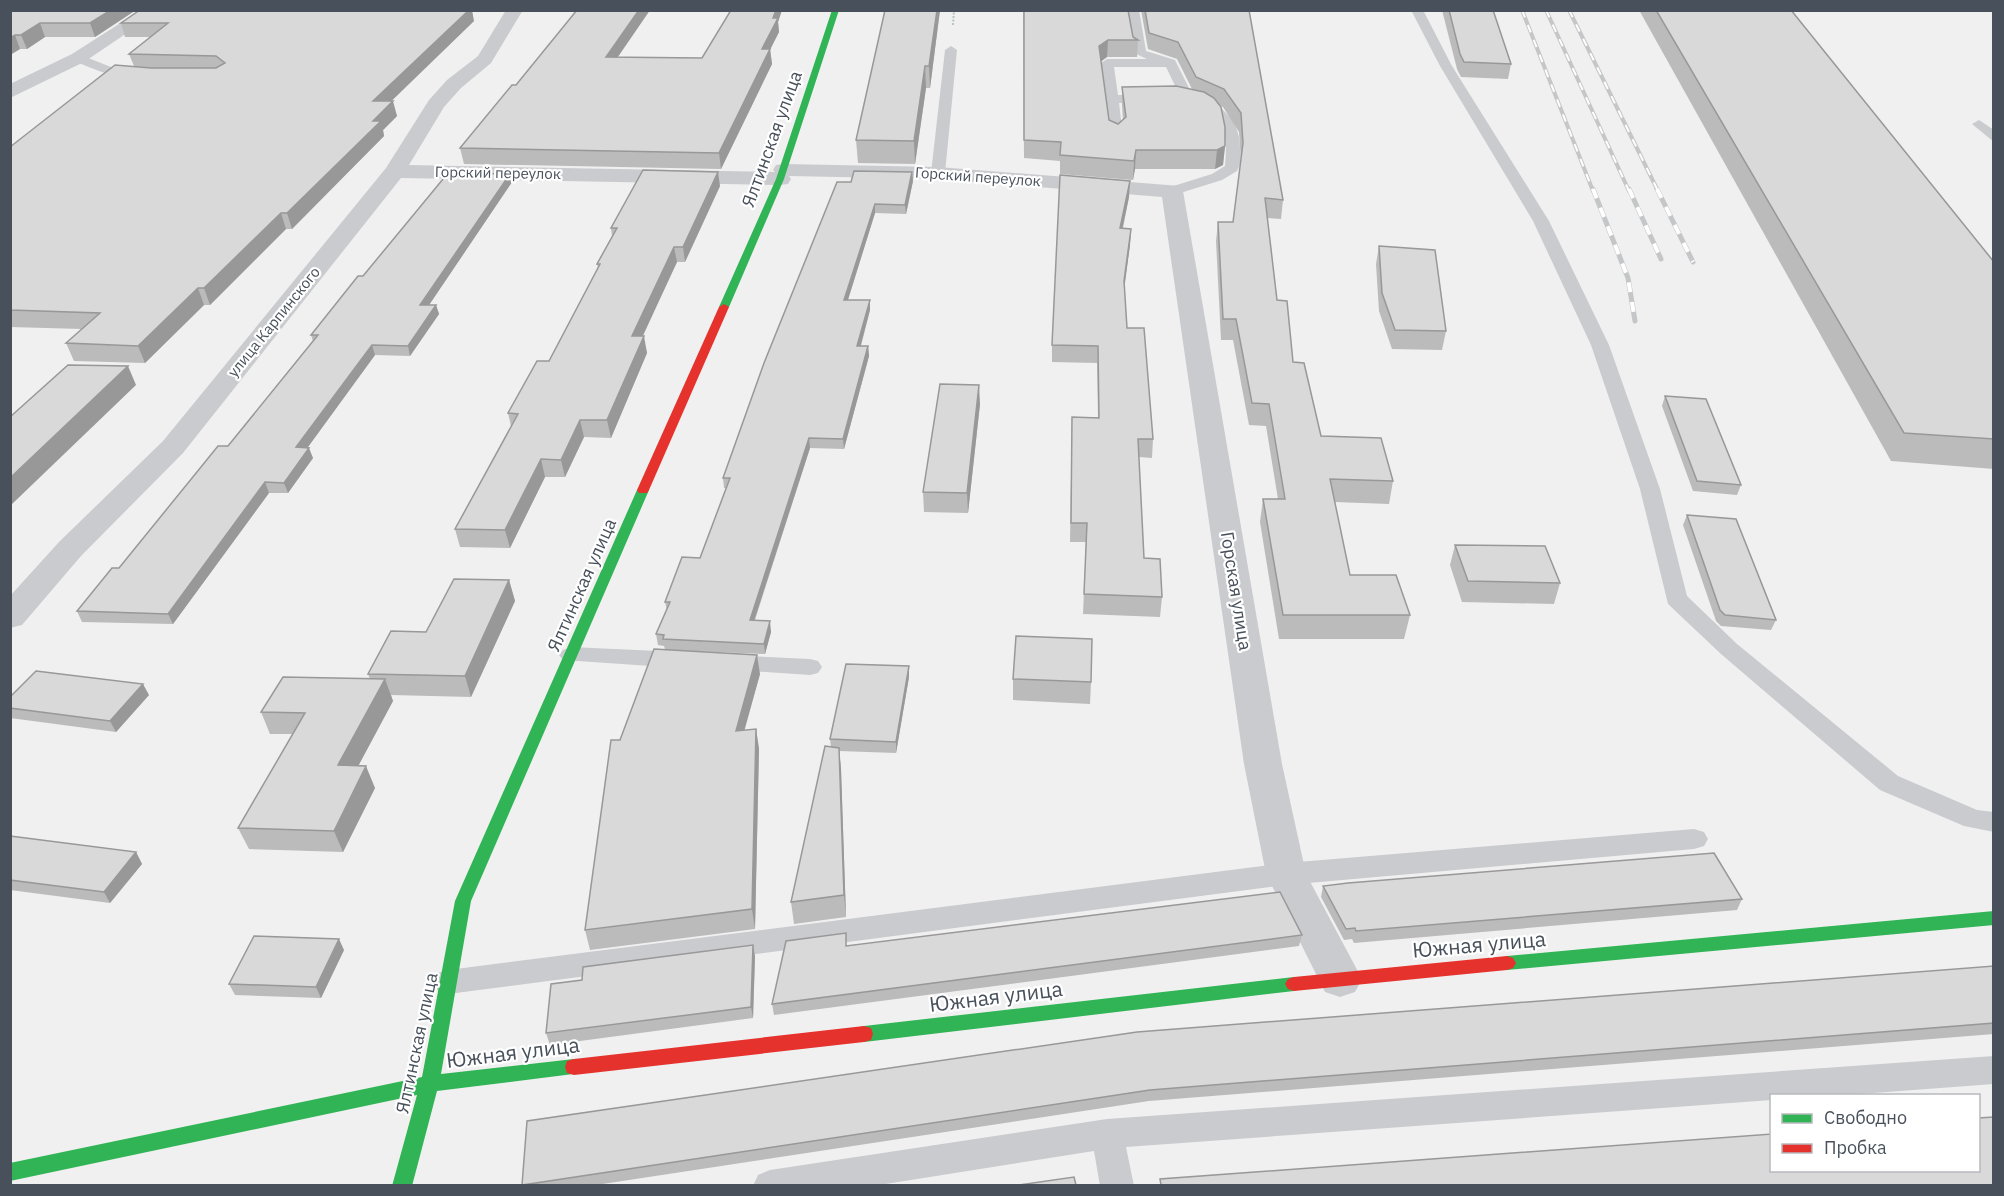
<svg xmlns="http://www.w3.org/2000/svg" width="2004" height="1196" viewBox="0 0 2004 1196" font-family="'IBM Plex Sans',sans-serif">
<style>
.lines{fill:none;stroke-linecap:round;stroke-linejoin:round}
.path{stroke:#b8c3c0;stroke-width:2;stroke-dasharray:2 1.5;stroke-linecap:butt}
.lane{fill:#cacbce;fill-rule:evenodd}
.street{fill:#cacbce;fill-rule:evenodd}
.fast{fill:#30b455;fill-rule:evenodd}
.jam{fill:#e5322d;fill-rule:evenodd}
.rail-far1-casing{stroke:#c5c6c8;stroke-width:4}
.rail-casing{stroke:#c5c6c8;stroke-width:5}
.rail-far1{stroke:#fff;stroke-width:2;stroke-dasharray:8;stroke-linecap:butt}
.rail{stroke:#fff;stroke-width:4;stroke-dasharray:10;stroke-linecap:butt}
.wall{fill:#bbb}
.shaded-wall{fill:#989899}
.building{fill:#d9d9da;stroke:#989899;stroke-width:1.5}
.labels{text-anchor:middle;stroke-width:4.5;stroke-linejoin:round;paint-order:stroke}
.far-street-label{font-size:15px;fill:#48515b;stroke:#fff}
.street-label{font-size:18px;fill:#48515b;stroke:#fff}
.near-street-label{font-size:21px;fill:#48515b;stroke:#fff}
</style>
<rect width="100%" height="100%" fill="#f0f0f0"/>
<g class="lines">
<polyline class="path" points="953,25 954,10"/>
<g class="lane">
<path d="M1127,10H1139L1146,51L1175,60L1193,96C1220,103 1240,118 1240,148C1241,156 1241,164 1237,171L1222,180L1177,194L1172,195L1165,191L1167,188L1212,174L1225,166C1229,128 1222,111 1183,102L1166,67H1114L1118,95H1151L1158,99L1151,103H1119L1123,136L1116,140L1109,136L1101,63L1107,59H1147L1134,53Z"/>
<polygon points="1411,10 1423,10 1452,66 1549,221 1609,345 1660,489 1687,596 1737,644 1898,776 1977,810 1994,812 1994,832 1964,826 1880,790 1721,654 1668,604 1640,489 1591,345 1533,221 1440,66"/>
<polygon points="951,46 957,50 945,173 938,177 931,173 945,50"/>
<path d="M78,54L111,67L137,70L143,74C130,86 89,67 74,61L72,58Z"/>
<polygon points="1979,120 1994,130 1994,142 1972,124"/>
<polygon points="571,647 680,652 688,654 692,660 688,666 680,668 563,660 559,655 563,650"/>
<polygon points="728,655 810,659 818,661 822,667 818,673 810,675 720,669 716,663 720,657"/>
<polygon points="1694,829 1704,832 1708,839 1704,846 1694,849 1286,885 448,994 438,991 433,982 438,973 448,970 1286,863"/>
<polygon points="1994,1056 1994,1084 1833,1096 1772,1096 1772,1100 1126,1147 1134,1186 1100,1186 1094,1151 873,1186 753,1186 758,1175 770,1170 1107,1119"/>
</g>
<g class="street">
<polygon points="141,10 161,10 84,62 10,98 10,84 72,54"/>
<polygon points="506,10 523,10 491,63 461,88 444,107 409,165 775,172 773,170 776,165 784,164 938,167 1180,186 1183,191 1282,764 1306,874 1362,979 1355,992 1340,997 1325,992 1266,874 1244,764 1162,197 938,179 789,176 791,179 788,184 780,185 401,178 183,453 81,556 22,625 10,628 10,596 59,542 163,441 386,168 429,100 447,80 478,56"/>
</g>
<g class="fast">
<polygon points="832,10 839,10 784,179 729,307 724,310 720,309 719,307 776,179"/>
<polygon points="643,486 649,490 471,901 441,1074 574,1059 581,1061 583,1067 581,1073 437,1091 412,1186 392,1186 417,1095 10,1181 10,1163 422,1077 455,901 637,490"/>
<polygon points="1994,911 1994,925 1507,970 1501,968 1498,963 1501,958 1507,956"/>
<polygon points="1294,977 1300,979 1303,984 1300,989 1294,991 864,1042 857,1040 855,1034 857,1028 864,1026"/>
</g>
<g class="jam">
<polygon points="724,304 729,307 649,490 647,493 639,493 637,490 719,307"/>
<polygon points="1507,956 1513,958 1516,963 1513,968 1507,970 1294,991 1288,989 1285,984 1288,979 1294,977"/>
<polygon points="864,1026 871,1028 873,1034 871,1040 864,1042 574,1075 567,1073 565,1067 567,1061 574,1059"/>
</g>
<defs>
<g id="rail-far1">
<polyline points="1522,10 1593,191"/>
<polyline points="1546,10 1629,191"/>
<polyline points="1569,10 1658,191"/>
</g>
<g id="rail">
<polyline points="1593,189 1628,278 1635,321"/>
<polyline points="1629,189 1661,259"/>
<polyline points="1657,189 1693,262"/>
</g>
</defs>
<use href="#rail-far1" class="rail-far1-casing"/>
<use href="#rail" class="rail-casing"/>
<use href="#rail-far1" class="rail-far1"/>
<use href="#rail" class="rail"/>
</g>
<g class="wall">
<polygon points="10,10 136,10 95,37 45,37 27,49 20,49 10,55"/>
<polygon points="577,10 650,10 618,57 702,58 731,10 782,10 778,22 779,32 770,49 772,64 721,169 464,164 460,148 516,85"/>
<polygon points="940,10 930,88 926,88 915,164 858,163 856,140"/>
<polygon points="1023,10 1133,37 1138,40 1137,57 1107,57 1101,61 1109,120 1118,124 1123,120 1122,105 1122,87 1192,89 1177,59 1148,49 1141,10 1249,10 1283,200 1281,219 1267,218 1277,300 1293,362 1321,436 1393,481 1389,504 1335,502 1350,575 1410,615 1404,639 1279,639 1260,522 1263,499 1278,499 1266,426 1249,425 1233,340 1221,340 1216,241 1218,222 1233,222 1241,160 1239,132 1223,107 1219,105 1225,146 1223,165 1215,169 1135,169 1133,180 1060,174 1060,161 1024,158"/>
<polygon points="1442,10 1493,10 1511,64 1508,79 1461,77 1457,69"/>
<polygon points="1639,10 1791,10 1994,262 1994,469 1891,461"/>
<polygon points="474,21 391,101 397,116 383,130 384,136 292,229 286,229 210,305 204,305 145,363 74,361 66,343 82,329 10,327 10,147 134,66 129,54 151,37 125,37 121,23"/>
<polygon points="912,172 913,181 906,214 875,213 848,300 870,310 861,346 868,346 869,356 844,449 810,448 755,620 771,632 765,654 669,650 760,674 744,730 756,729 759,749 755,929 590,950 585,930 620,740 665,649 664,646 658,645 656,634 667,611 665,602 700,558 726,488 724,488 723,478 851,182"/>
<polygon points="512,182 429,305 436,305 439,314 410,356 375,355 307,448 313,458 288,493 269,493 173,624 82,622 77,611 119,568 228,446 313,341 311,335 363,276"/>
<polygon points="720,186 685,262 677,262 642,336 647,353 611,438 584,437 565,477 545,477 510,548 460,547 455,529 511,426 508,413 549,361 598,268 597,264 612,236 611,228"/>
<polygon points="1129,197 1123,228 1131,229 1130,245 1124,288 1127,328 1153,439 1152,458 1139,457 1144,558 1162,597 1160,617 1083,614 1086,542 1070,542 1072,417 1098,417 1097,363 1052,362 1052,345"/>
<polygon points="1379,246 1446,331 1442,350 1392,349 1379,311 1376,264"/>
<polygon points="1665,396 1741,485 1737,495 1693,491 1662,406"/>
<polygon points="980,404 968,513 924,512 923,492"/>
<polygon points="1687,515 1776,620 1771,630 1721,626 1716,621 1683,525"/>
<polygon points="1455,545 1560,583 1554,604 1462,602 1450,565"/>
<polygon points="509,580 515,601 471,697 391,695 393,701 358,766 375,788 343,852 249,849 238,828 293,734 270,734 261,712 370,679 368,674 426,632"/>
<polygon points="909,677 896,753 839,751 841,769 846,917 794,924 791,902 831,747 830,739"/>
<polygon points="1013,679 1091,682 1090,704 1013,700"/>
<polygon points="149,695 116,732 10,718 10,697"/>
<polygon points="10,836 136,852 142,864 110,903 10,890"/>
<polygon points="1323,886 1742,899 1737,910 1354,943 1352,939 1344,940 1321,897"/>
<polygon points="1302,935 1299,946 774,1015 772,1004 847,946"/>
<polygon points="344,950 321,998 235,995 229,984"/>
<polygon points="755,956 753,1018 550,1045 546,1033"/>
<polygon points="1994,966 1994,1034 1149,1101 596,1185 522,1185 527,1121"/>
</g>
<g class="shaded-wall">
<polygon points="111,10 136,10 95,37 90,23"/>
<polygon points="469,10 472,10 474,21 377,115 373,101"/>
<polygon points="639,10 650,10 608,71 606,57"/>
<polygon points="776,10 782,10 778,22 779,32 767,56 770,49 772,64 721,169 719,153 762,49"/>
<polygon points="937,10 940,10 930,88 929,66"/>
<polygon points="40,23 45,37 27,49 21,35"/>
<polygon points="15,35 20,49 10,55 10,38"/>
<polygon points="1108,40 1107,57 1099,63 1099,46"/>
<polygon points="925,66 926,88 915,164 914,141"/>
<polygon points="393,101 397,116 383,130 384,136 292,229 287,213 373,121"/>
<polygon points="1225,146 1223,165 1215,169 1217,150"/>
<polygon points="1136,150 1135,169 1133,180 1134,161"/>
<polygon points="718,172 720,186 685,262 683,247"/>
<polygon points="912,172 913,181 906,214 905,205"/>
<polygon points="510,174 512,182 423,314 420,305"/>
<polygon points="1130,181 1129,197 1119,244 1120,228"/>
<polygon points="875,204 875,213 845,309 844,300"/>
<polygon points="281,213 286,229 210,305 204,288"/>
<polygon points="1131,229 1130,245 1123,298 1124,281"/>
<polygon points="674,247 677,262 635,353 632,336"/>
<polygon points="198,288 204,305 145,363 138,346"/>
<polygon points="870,300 870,310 858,355 857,346"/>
<polygon points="436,305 439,314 410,356 408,346"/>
<polygon points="644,336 647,353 611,438 607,420"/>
<polygon points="372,345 375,355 300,458 296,447"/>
<polygon points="868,346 869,356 844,449 843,439"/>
<polygon points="128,366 136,385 10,506 10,478"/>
<polygon points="979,385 980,404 968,513 967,493"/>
<polygon points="580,420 584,437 565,477 561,460"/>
<polygon points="809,438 810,448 751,630 750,620"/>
<polygon points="309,448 313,458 288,493 284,483"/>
<polygon points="541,459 545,477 510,548 505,530"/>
<polygon points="265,482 269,493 173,624 168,614"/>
<polygon points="509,580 515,601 471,697 465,676"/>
<polygon points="770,621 771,632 765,654 764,644"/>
<polygon points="757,655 760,674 739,750 736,731"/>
<polygon points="909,666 909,677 896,753 896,742"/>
<polygon points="385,679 393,701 347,787 338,765"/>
<polygon points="143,684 149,695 116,732 110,721"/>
<polygon points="756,729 759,749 755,929 752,909"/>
<polygon points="839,748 841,769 846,917 844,895"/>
<polygon points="366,766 375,788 343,852 334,831"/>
<polygon points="136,852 142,864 110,903 104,892"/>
<polygon points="339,939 344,950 321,998 316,987"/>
<polygon points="753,945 755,956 753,1018 751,1007"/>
</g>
<g class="building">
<polygon points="10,10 111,10 90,23 40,23 21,35 15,35 10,38"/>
<polygon points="140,10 469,10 373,101 393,101 373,121 381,121 287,213 281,213 204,288 198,288 138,346 66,343 100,313 10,310 10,147 115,65 151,68 216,68 225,63 216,56 129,54 168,23 121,23"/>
<polygon points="577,10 639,10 606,57 702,58 731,10 776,10 773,18 778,18 762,49 770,49 719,153 460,148 512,85 516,85"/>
<polygon points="885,10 937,10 929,66 925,66 914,141 856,140"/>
<polygon points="1024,10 1128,10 1133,37 1138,40 1108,40 1099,46 1109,120 1118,124 1126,117 1122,87 1176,86 1204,92 1214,98 1221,107 1225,127 1225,146 1217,150 1136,150 1134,161 1060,155 1061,142 1024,140"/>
<polygon points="1145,10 1249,10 1283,200 1265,198 1277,300 1287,301 1293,362 1304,363 1321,436 1381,438 1393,481 1330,479 1350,575 1396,575 1410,615 1283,615 1263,499 1285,499 1269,404 1252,403 1236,319 1223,319 1218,222 1233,222 1243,143 1241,113 1224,89 1196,77 1178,42 1149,33"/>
<polygon points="1449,10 1493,10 1511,64 1464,62 1460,54"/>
<polygon points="1656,10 1791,10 1994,262 1994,439 1904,433"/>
<polygon points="643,170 718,172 683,247 674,247 632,336 644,336 607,420 580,420 561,460 541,459 505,530 455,529 518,414 508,413 537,361 549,361 600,264 597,264 617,228 611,228"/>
<polygon points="854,171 912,172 905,205 875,204 844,300 870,300 857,346 868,346 843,439 809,438 750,620 770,621 764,644 663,639 664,635 656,634 670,602 665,602 682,557 700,558 730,478 723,478 764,363 837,182 851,182"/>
<polygon points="448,173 510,174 420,305 436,305 408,346 372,345 296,447 309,448 284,483 265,482 168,614 77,611 112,568 119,568 218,446 228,446 318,335 311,335 358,276 363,276"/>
<polygon points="1060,175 1130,181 1120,228 1131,229 1124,281 1127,328 1144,328 1153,439 1138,439 1144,558 1160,559 1162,597 1084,594 1087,523 1071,523 1072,417 1099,418 1098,346 1052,345"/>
<polygon points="1379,246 1435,250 1446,331 1395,330 1382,293"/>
<polygon points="68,365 128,366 10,478 10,417"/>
<polygon points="940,384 979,385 967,493 923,492"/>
<polygon points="1665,396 1706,399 1741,485 1697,481"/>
<polygon points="1687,515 1736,519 1776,620 1725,615 1720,610"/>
<polygon points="1455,545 1545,546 1560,583 1468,581"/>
<polygon points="454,579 509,580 465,676 368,674 391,631 426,632"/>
<polygon points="1016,636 1092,639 1091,682 1013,679"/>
<polygon points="654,649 757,655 736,731 756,729 752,909 585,930 611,740 620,740"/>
<polygon points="846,664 909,666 896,742 830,739"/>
<polygon points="36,671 143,684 110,721 10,708 10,697"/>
<polygon points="283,677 385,679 338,765 366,766 334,831 238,828 305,713 261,712"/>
<polygon points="825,746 839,748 844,895 791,902"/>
<polygon points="10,836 136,852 104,892 10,880"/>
<polygon points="1714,853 1742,899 1356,931 1355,928 1346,929 1323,886 1348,883"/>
<polygon points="1280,892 1302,935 772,1004 786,941 846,933 846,946"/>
<polygon points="254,936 339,939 316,987 229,984"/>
<polygon points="753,945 751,1007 546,1033 551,984 582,980 583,967"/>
<polygon points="1994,966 1994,1023 1150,1090 522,1185 527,1121 1137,1032"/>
<polygon points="1994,1117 1994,1185 1161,1185 1160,1179 1772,1134 1772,1170 1978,1170 1978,1118"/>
<polygon points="1074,1177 1076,1185 1019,1185"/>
</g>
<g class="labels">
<g class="far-street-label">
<text transform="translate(498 173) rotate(1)" y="5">Горский переулок</text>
<text transform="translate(978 177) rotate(4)" y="5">Горский переулок</text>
<text transform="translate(274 322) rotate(-51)" y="5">улица Карпинского</text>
</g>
<g class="street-label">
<text transform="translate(772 139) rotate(-70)" y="6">Ялтинская улица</text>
<text transform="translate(582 585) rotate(-66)" y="6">Ялтинская улица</text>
<text transform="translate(1236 591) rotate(81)" y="6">Горская улица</text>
<text transform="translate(417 1043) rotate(-78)" y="6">Ялтинская улица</text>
</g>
<g class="near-street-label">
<text transform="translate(1479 945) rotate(-5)" y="7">Южная улица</text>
<text transform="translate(996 997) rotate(-7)" y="7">Южная улица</text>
<text transform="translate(513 1053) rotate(-7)" y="7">Южная улица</text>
</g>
</g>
<rect width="2004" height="1196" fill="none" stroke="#48515b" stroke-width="24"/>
<rect x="1770" y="1094" width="210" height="78" fill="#ffffff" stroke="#b6b9bd" stroke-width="1.5"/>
<rect x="1782" y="1114" width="30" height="9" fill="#30b455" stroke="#b6b9bd" stroke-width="1.5"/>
<text x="1824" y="1124" font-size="18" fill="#48515b">Свободно</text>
<rect x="1782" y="1144" width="30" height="9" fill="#e5322d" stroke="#b6b9bd" stroke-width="1.5"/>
<text x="1824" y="1154" font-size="18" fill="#48515b">Пробка</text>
</svg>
